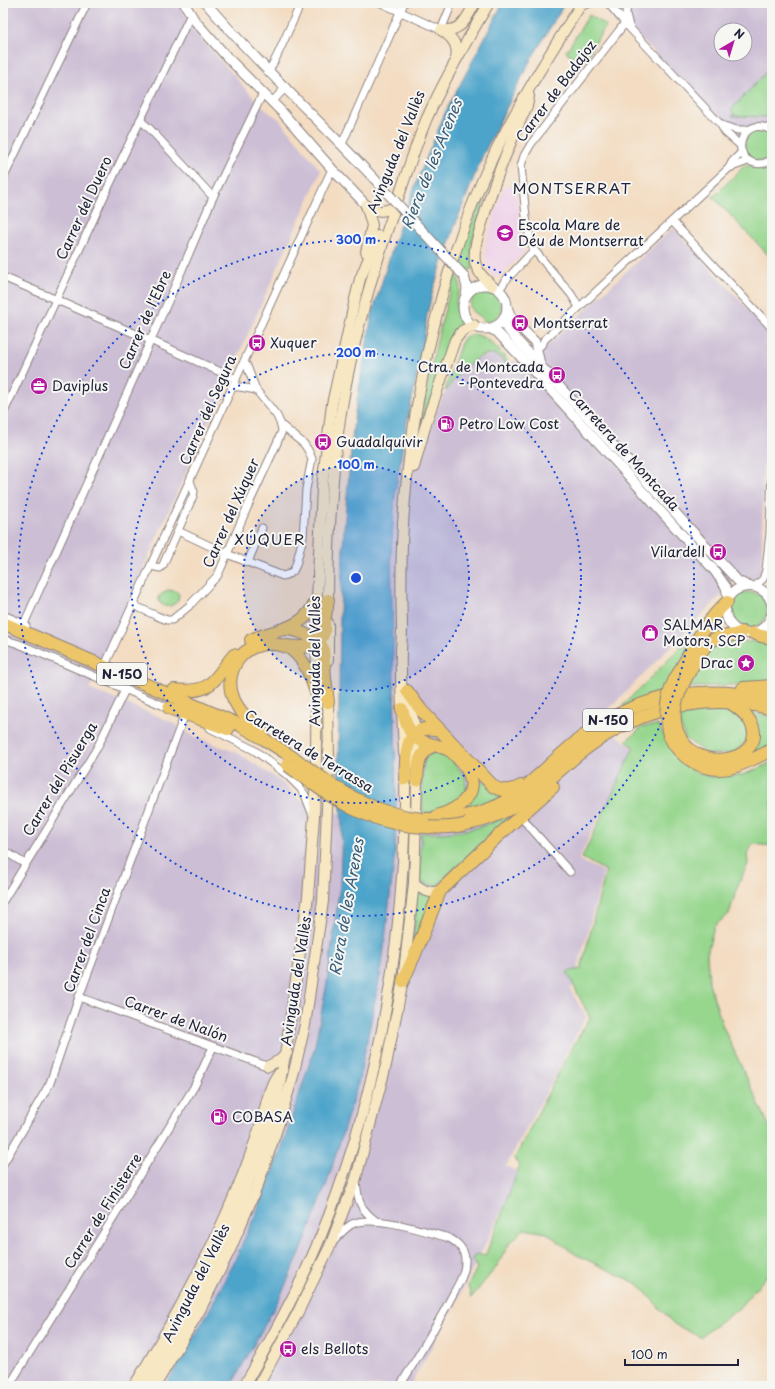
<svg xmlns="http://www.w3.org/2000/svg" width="775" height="1389" viewBox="0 0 775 1389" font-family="'Playpen Sans',sans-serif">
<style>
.built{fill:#eed0e8}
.industrial{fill:#ccbed4;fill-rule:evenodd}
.green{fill:#96d68d;stroke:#5c7c64}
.water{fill:#4ea4ca;stroke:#386382}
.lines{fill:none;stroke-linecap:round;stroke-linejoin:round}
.minor-casing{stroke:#8a7f7e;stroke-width:9}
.tertiary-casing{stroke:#8a7f7e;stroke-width:11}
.secondary-casing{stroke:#8a7f7e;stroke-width:12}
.primary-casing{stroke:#8a7f7e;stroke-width:14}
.minor{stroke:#fff;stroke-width:7}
.tertiary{stroke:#fff;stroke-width:9}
.secondary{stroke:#f7e8c3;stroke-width:10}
.primary{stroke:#ecc669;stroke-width:12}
.tertiary-bridge-casing{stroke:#8a7f7e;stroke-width:11;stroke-linecap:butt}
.primary-bridge-casing{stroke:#8a7f7e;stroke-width:14;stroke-linecap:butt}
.tertiary-bridge{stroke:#fff;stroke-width:9}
.primary-bridge{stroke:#ecc669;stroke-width:12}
.ring{fill:none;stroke:#1d4ed8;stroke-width:2;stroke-dasharray:2 4}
.labels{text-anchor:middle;stroke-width:4;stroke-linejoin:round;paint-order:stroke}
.shield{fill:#f6f6f2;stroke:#626272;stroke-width:1}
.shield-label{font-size:13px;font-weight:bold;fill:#22223b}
.street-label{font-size:14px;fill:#22223b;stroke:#f6f6f2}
.poi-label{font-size:14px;fill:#22223b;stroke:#f6f6f2;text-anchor:start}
.water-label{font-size:15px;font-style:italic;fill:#365c7b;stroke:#f6f6f2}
.neighbourhood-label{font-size:15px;letter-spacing:1px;fill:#22223b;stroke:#f6f6f2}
.centre{fill:#1d4ed8;stroke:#f6f6f2;stroke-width:2}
.ring-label{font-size:12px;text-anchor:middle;font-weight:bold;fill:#1d4ed8;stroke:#f6f6f2;stroke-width:4;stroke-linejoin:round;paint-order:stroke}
</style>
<rect width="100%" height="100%" fill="#f6f6f2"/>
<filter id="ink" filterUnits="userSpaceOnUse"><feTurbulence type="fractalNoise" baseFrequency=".025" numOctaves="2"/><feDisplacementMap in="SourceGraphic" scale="8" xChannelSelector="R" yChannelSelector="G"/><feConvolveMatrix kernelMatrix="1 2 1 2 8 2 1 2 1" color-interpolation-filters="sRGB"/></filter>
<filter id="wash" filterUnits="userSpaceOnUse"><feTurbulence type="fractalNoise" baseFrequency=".012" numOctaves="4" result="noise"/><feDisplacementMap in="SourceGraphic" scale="16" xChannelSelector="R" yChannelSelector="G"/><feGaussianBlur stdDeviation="0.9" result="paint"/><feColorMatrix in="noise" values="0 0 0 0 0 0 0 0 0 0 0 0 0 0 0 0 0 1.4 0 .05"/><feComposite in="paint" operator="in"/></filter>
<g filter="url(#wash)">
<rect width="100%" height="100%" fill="#f3dcc1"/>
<polygon class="built" points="507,186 512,186 516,190 520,227 527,245 522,248 525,251 523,254 500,276 493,277 487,264 485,254 485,245 503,188"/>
<g class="industrial">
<polygon points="3,3 178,3 197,34 253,97 270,113 279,119 321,171 89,689 170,721 193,736 238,753 276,778 288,788 299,800 341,814 340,885 327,983 314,1050 282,1147 257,1211 234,1262 208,1313 165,1386 3,1386"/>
<path d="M611,3H772V156L736,136L635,33ZM721,30H745V54H721Z"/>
<polygon points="673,228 772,335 772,426 763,471 762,571 755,580 751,581 740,576 612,706 595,718 633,748 604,809 592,830 579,860 604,872 573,986 570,989 586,1017 566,1052 557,1072 506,1166 518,1172 498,1219 452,1311 410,1386 231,1386 279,1299 303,1246 328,1180 359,1079 382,966 395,852 396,806 391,555 395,495 405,436 426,442 435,413 446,391 450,384 470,363 476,359 493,354 499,356 505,363 525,360 545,348"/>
</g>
<g class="green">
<polygon points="589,15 606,25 583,63 566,52"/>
<polygon points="772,66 772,117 732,116 735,114 731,110"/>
<path d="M761,130L769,133L772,136V155C750,177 730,132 761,130Z"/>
<polygon points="745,165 770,169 772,168 772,259 713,197"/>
<path d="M491,177L471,246L473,269L467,270L460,263C465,233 480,205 491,177Z"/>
<path d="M456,273C465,291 457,289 456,304C456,311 459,317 461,323L454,332L455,334L419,433C429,379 438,325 456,273Z"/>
<path d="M482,291C494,290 506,301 500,313C497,318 490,324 484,321C484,320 480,316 480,316C478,315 476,314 474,313C465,305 474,294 482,291Z"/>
<path d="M473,334C489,336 499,351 509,362L505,363C503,361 501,357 498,356C481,345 453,379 446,391L445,390L461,343L465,337Z"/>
<path d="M168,590L176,591L179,594L178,601C171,607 166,609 159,602V596Z"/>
<circle cx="749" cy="610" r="18"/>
<polygon points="711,615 664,692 623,707 623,705 689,639"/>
<path d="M726,641L772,642V682C743,685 715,685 686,688L710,647Z"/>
<polygon points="706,712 727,712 741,717 749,729 748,740 732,754 707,754 685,738 677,716"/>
<polygon points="750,712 772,717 772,746 736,762 748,754"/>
<polygon points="658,725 674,754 694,771 712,777 742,775 760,768 772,762 772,846 753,844 747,854 748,864 738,885 729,914 714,926 707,954 709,983 723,1027 772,1132 772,1270 737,1310 700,1337 674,1324 638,1284 575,1254 547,1233 524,1229 509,1244 497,1266 471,1298 468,1286 477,1268 472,1259 476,1254 485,1256 500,1219 519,1167 515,1158 568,1054 590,1018 567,972 581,969 606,871 582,858 634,747 626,741 642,727"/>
<path d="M437,752L447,755L465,776L466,789L458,801L434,812L422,813C423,802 420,765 426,758C429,754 433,753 437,752Z"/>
<polygon points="473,774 507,795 488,805 457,812"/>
<path d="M512,814L437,885C431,887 425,884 420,881L421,833C454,834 483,829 512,814Z"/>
<polygon points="417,890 433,895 412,949"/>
</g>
<polygon class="water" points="503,3 565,3 530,61 482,157 457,220 433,290 427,315 423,346 403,442 395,495 391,555 395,731 396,806 395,852 382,966 359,1080 328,1180 303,1246 279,1299 231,1386 165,1386 208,1313 234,1262 257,1211 282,1147 314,1050 327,983 340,885 342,825 338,772 340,612 344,528 354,418 372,314 398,230 415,186 445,113"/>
</g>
<g filter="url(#ink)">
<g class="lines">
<defs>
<g id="minor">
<polyline points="381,3 441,30 452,3"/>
<polyline points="608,3 625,23 721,125 725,132 740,145"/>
<polyline points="627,3 626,14 629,26"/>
<polyline points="579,7 591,3"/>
<polyline points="269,71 277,56 301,3"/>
<polyline points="272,102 286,87"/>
<polyline points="140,120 149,128 213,197"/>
<polyline points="721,125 737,130 748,130"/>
<path d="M772,131C745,113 727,155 754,163C761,165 767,163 772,159"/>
<polyline points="342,144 404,3"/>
<polyline points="729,168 748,161"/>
<polyline points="3,179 87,3"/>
<polyline points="672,221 772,328"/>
<polyline points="3,277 150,340 236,379"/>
<polyline points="499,290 505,281 534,250"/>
<polyline points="579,307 571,294 534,250 530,239 526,217 521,166 524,156 531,144 625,23"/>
<polyline points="537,349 543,343 544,340 729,168 732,162 742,152"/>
<polyline points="232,387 240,387 256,390"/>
<polyline points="3,414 106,192 191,14"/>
<polyline points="178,531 227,554 283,576 289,574 293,571 296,565 303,537 306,489 312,459 308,450 304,444 281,425"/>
<polyline points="248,562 262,528"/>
<polyline points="151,566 160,568 163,565 193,496 194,492 190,481"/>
<polyline points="754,587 763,579 766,570 770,533 772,466"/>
<polyline points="133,605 157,616 167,620 172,620 189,606 218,575 247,508 277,443 282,431 281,425 277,416 270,407 256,390 247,366 244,362"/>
<polyline points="3,615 24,624 26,626"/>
<polyline points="24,624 178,279 213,197 263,93"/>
<polyline points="3,639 19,644 169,708 172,710"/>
<polyline points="107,661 332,169"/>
<polyline points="210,728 254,750 287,775 300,788 305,795 312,813"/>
<polyline points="520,816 570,872"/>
<polyline points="3,850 25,864"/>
<polyline points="3,901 97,748 125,690"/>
<polyline points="79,997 264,1065"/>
<polyline points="3,1164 50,1083 79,997 183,719"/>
<path d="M356,1181C358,1201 359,1208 376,1221"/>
<path d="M334,1241C339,1235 345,1228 352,1224C373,1214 424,1231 446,1237C457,1241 466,1250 465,1262C465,1274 458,1285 452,1296C436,1327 418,1356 400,1386"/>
<polyline points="9,1386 194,1087 213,1047"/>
</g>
<g id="tertiary">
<polyline points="184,3 195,21 227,57 281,111 332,169 366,205"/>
<path d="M206,3C260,67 323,123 380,185"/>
<polyline points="464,276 467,288 466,296"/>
<circle cx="485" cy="307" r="22"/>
<polyline points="507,307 511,317 515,322 535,342 540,364"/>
<polyline points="504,317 506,327 515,338 725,567 738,581 748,586"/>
<polyline points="489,328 497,332 518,354 714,570 726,587 728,598"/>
<path d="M772,605C765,575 720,584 726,614C727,621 732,628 739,631C753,638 768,628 772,614"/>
</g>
<g id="secondary">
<path d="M441,30C462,32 466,19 475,3"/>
<path d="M441,30C452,37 459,45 456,59"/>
<path d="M366,205C377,213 383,212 395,207"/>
<polyline points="366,252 372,225 366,205"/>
<path d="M492,286C485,279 477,272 475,262C473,248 479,233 483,220C494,180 510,143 527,106L529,96"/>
<polyline points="414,467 427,420 455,340 462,331 474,325"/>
<path d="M328,608C328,558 330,508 335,458C344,369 368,283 398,199C407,172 416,144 427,118C445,78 467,40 489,3"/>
<polyline points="328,624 328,660"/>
<path d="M404,753C403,726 401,698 401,670C400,656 402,641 402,627C401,593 401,558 403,524C411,399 442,263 496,150C521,99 551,51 582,3"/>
<path d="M414,883C422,890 429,894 440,891"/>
<polyline points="268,1066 280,1060 287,1053"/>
<path d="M134,1386C173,1322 209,1258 237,1189C246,1168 254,1145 261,1123C266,1107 268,1088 278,1074"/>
<polyline points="144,1386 191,1309 227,1234 259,1156 277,1099 285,1055 308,897 314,817 316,762 317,600 322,486 332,404 355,299 360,279 378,236"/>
<polyline points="155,1386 200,1310 231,1248 259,1182 278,1126 293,1076 305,1025 323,901 329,763 328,696"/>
<path d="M244,1386C272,1338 301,1285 322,1233C369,1117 396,988 403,862C404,832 406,802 405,771"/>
<polyline points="258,1386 297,1314 330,1246 356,1178 386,1065 403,981 414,883 417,780 414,724 408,695"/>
</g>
<g id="primary">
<polyline points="3,623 240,725 264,739 297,760"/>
<path d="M285,629C301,630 312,636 323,648L325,678L328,702"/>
<polyline points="753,633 761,636 772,638"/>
<path d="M251,640C269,631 291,631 306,616C311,611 314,605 317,600"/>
<path d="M286,646C298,647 318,650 323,635C325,631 324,626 324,622C325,615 327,607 328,600"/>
<path d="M686,678C693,666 703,642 717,638C726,635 733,637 742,632"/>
<path d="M674,681C689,655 704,622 727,602"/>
<polyline points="743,688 772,686"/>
<path d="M174,690C213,694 212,681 234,655"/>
<path d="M407,691L421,710L494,787C503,792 512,791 521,786"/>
<polyline points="169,708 228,729"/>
<path d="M402,709C405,719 407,730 415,737C424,745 438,744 449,750C454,753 458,758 462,763C485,789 463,808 437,816"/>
<path d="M262,731C251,723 240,713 234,700C221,671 244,640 275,644C282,645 287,646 292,650C306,661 311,678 317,695"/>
<path d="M677,731C696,781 772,758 750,721C745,713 737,707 729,702"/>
<path d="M669,735C679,758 704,773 729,768C744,765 758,756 772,750"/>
<path d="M405,779C407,754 403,722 439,730"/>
<path d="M417,780C418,764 418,754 433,745"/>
<path d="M423,819C458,820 492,813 521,792C525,789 528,785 532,781C550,765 569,746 589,732C646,692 705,685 772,699"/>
<path d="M467,824C511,817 542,786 574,758C630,711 701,690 772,709"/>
<polyline points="403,981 415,954 440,891 499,835 553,787"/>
</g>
</defs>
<use href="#minor" class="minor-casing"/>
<use href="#tertiary" class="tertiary-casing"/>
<use href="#secondary" class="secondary-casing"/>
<use href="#primary" class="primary-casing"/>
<use href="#minor" class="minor"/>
<use href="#tertiary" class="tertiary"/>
<use href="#secondary" class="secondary"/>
<use href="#primary" class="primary"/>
<defs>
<polyline id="tertiary-bridge" points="380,185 464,276"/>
<g id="primary-bridge">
<path d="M677,731C671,711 677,696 686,678"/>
<path d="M669,735C664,715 666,699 674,681"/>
<path d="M297,760C337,790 372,814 423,819"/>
<path d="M287,765C332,798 366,824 424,827C439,828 453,828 467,824"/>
</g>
</defs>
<use href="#tertiary-bridge" class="tertiary-bridge-casing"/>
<use href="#primary-bridge" class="primary-bridge-casing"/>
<use href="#tertiary-bridge" class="tertiary-bridge"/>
<use href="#primary-bridge" class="primary-bridge"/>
</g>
</g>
<circle cx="356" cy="578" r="113" fill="#1d4ed8" fill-opacity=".12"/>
<g class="ring">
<circle cx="356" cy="578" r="113"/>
<circle cx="356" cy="578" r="225"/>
<circle cx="356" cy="578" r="338"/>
</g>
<defs>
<symbol id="school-disc" viewBox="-11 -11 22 22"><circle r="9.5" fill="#b5179e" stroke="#f6f6f2"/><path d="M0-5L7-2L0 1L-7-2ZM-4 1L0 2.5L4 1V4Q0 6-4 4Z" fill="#fff"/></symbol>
<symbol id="bus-disc" viewBox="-11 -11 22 22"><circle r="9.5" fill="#b5179e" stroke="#f6f6f2"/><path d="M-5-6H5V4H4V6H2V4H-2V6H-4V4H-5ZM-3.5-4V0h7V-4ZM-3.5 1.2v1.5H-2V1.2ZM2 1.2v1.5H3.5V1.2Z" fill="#fff"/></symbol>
<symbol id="office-disc" viewBox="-11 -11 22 22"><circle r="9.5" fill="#b5179e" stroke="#f6f6f2"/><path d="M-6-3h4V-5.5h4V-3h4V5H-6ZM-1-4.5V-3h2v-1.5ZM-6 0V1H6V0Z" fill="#fff"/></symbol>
<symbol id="fuel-disc" viewBox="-11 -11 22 22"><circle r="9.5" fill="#b5179e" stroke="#f6f6f2"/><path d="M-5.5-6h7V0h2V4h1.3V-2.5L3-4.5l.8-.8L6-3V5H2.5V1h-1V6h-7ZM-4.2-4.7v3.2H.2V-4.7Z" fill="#fff"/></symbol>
<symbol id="shop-disc" viewBox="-11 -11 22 22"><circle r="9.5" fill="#b5179e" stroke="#f6f6f2"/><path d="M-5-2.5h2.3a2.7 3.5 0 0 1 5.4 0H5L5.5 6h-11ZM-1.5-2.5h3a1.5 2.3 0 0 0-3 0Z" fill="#fff"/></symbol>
<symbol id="sight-disc" viewBox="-11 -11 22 22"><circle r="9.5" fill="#b5179e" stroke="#f6f6f2"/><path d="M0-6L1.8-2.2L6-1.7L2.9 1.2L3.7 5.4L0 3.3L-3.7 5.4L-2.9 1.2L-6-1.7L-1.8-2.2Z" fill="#fff"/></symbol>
</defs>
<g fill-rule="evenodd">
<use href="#school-disc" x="495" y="223" width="20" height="20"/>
<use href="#bus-disc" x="510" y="313" width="20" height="20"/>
<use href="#bus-disc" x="247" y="333" width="20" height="20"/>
<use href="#bus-disc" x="547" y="365" width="20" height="20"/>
<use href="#office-disc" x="29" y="376" width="20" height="20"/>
<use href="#fuel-disc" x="436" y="414" width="20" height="20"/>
<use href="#bus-disc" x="313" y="432" width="20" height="20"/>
<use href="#bus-disc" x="708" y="542" width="20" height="20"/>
<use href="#shop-disc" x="640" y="623" width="20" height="20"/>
<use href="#sight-disc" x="736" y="653" width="20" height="20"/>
<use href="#fuel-disc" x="209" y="1107" width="20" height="20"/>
<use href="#bus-disc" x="278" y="1339" width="20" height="20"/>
</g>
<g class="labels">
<g class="shield">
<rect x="97" y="663" width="50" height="22" rx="3"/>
<rect x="583" y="709" width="50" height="22" rx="3"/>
</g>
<g class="shield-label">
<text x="122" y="679">N-150</text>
<text x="608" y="725">N-150</text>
</g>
<g class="street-label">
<text transform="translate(556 91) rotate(-53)" y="5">Carrer de Badajoz</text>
<text transform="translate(396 152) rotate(-68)" y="5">Avinguda del Vallès</text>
<text transform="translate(84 208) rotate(-65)" y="5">Carrer del Duero</text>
<text transform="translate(145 320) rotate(-66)" y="5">Carrer de l'Ebre</text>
<text transform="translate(208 410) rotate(-66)" y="5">Carrer del Segura</text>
<text transform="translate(624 450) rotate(48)" y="5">Carretera de Montcada</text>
<text transform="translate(231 513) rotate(-66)" y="5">Carrer del Xúquer</text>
<text transform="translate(315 661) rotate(-90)" y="5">Avinguda del Vallès</text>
<text transform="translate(309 751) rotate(31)" y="5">Carretera de Terrassa</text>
<text transform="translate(60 779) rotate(-59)" y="5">Carrer del Pisuerga</text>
<text transform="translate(87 940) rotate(-70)" y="5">Carrer del Cinca</text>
<text transform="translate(296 981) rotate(-81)" y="5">Avinguda del Vallès</text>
<text transform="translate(176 1019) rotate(20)" y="5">Carrer de Nalón</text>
<text transform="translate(103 1211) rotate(-58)" y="5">Carrer de Finisterre</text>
<text transform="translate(196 1283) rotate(-63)" y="5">Avinguda del Vallès</text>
</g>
<g class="poi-label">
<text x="518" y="230">Escola Mare de<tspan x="518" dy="16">Déu de Montserrat</tspan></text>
<text x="533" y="328">Montserrat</text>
<text x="270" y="348">Xuquer</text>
<text x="544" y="372" text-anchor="end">Ctra. de Montcada<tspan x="544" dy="16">- Pontevedra</tspan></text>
<text x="52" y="391">Daviplus</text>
<text x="459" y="429">Petro Low Cost</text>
<text x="336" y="447">Guadalquivir</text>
<text x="705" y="557" text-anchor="end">Vilardell</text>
<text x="663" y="630">SALMAR<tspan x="663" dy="16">Motors, SCP</tspan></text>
<text x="733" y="668" text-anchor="end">Drac</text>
<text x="232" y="1122">COBASA</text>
<text x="301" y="1354">els Bellots</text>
</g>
<g class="water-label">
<text transform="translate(432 164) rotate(-68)" y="5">Riera de les Arenes</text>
<text transform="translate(347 907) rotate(-80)" y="5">Riera de les Arenes</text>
</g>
<g class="neighbourhood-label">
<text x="572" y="194">MONTSERRAT</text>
<text x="270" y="545">XÚQUER</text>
</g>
</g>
<circle cx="356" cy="578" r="6" class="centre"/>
<g class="ring-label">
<text x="356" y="244">300 m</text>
<text x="356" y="357">200 m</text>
<text x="356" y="469">100 m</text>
</g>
<rect width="775" height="1389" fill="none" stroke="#f6f6f2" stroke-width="16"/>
<g transform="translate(733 42) rotate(38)"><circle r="19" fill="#f6f6f2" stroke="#a1a1a9"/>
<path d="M0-3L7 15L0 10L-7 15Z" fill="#b5179e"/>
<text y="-6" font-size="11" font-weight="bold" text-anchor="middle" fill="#22223b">N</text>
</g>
<path d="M625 1359v6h113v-6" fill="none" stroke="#22223b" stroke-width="2"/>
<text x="631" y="1359" font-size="12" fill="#22223b" stroke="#f6f6f2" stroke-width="3" paint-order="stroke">100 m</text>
</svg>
